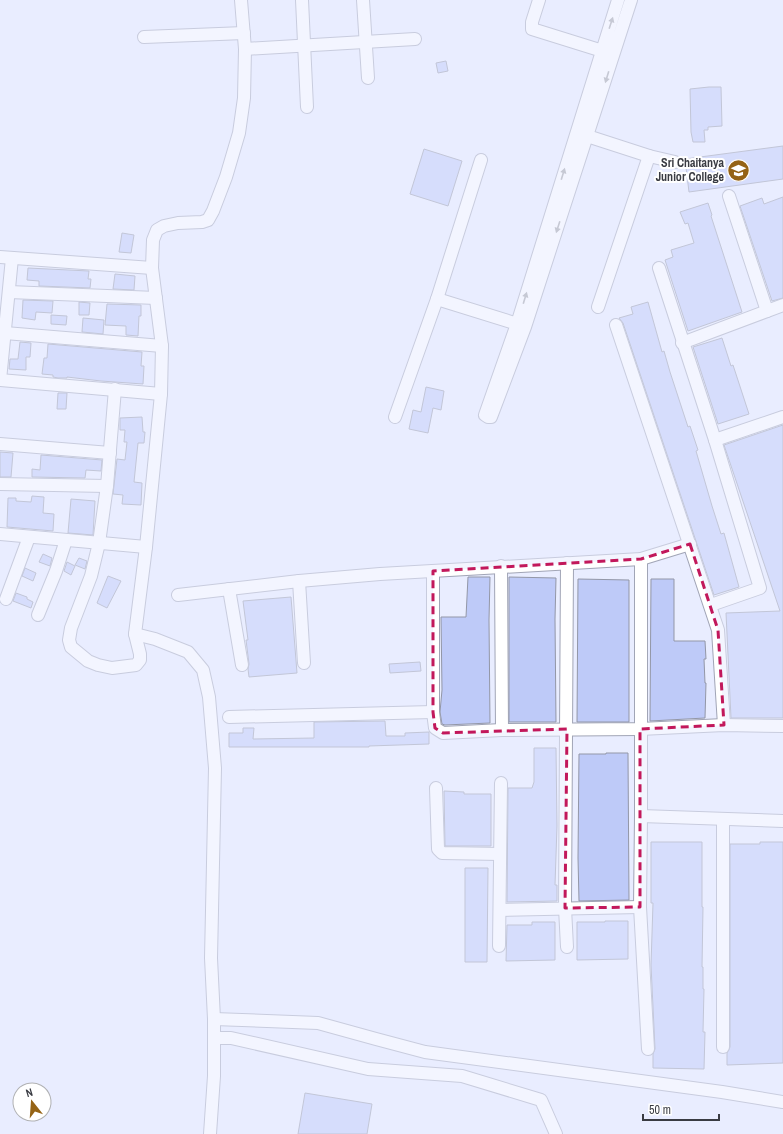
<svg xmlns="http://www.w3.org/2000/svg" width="783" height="1134" viewBox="0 0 783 1134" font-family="'Archivo Narrow',sans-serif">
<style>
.building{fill:#becaf8;stroke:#9397a7}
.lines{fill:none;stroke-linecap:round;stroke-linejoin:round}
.street-casing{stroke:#a1a5b6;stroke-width:14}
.street{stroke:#fff;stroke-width:12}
.oneway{fill:#9c9da0}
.marked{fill:none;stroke:#c2185b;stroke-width:3;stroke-dasharray:8 5;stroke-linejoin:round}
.labels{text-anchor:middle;stroke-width:4;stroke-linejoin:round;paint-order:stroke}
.poi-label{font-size:12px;font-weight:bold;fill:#393b42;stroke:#fff;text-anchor:end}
</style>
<rect width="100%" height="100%" fill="#e9edff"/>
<g class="building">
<polygon points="446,61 448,71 438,73 436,63"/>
<polygon points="709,87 721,87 722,126 708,127 708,130 704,130 705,142 693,142 691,132 690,89"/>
<polygon points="783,146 783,179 689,192 685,159"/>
<polygon points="424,149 462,161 448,206 410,194"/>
<polygon points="783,197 783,298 772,301 740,206 762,198 764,204"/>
<polygon points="708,203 712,215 711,216 742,312 688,331 665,260 673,257 671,250 694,243 688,223 685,224 680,212"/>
<polygon points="122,233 134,235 131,253 119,252"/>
<polygon points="28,268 89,271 88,279 91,279 90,288 39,286 39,281 27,280"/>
<polygon points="115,274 135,276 134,290 113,289"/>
<polygon points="23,300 53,301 52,313 36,312 35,320 22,318"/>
<polygon points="79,302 90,303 89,315 79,315"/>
<polygon points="648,302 662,352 664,351 670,372 688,427 690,426 698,450 696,451 712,506 721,534 724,533 739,587 714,595 623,323 619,318 633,314 631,307"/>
<polygon points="107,304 141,305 141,316 139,316 138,336 126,335 126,326 105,325"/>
<polygon points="51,315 67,316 66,325 51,324"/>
<polygon points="83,318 104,320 103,334 82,332"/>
<polygon points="722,338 731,366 733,365 749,414 718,424 693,347"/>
<polygon points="20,342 31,343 30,357 26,357 26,370 9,369 10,359 18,359"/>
<polygon points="48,344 142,352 141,366 144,366 143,384 101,381 67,377 67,378 58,378 53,377 53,375 42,374 44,358 47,358"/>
<polygon points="426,387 444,391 441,410 433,408 428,433 409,429 413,410 421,412"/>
<polygon points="58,393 67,393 66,409 57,409"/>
<polygon points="142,417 143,432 145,432 144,443 138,443 134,482 142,483 141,505 122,504 123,495 113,494 117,459 125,460 127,442 124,442 125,430 120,430 120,418"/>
<polygon points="783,425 783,718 731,718 726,613 780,611 724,445"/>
<polygon points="0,452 13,453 11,477 0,477"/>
<polygon points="41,455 102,460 101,471 86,470 85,478 32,477 32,469 40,470"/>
<polygon points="32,496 44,497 43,513 54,514 53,531 7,527 8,498 16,498 16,501 31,502"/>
<polygon points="71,499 95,501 93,535 68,533"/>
<polygon points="43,554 52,558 50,566 39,562"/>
<polygon points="79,558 87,561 85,569 75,565"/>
<polygon points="67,562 75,566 71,575 64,571"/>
<polygon points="25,568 36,573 33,581 22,576"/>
<polygon points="108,576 121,581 107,608 97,603"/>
<polygon points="468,577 490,577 489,620 490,723 445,725 442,724 440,712 442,690 441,617 466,617"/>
<polygon points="509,577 556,578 555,619 556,722 509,722"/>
<polygon points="578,579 629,580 629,722 577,722"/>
<polygon points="651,579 674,579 674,641 705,641 706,659 704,659 705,683 706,683 705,718 650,721"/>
<polygon points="16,593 27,597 27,599 33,602 31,608 13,601"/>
<polygon points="291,597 297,673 249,677 248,669 249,664 246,640 248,640 243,601"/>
<polygon points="420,662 421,671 390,673 389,664"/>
<polygon points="385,721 386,736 405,736 405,733 429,732 429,744 369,746 369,747 229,747 229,733 243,733 243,728 254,728 253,739 314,738 314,722"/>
<polygon points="534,748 556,748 557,826 555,885 557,885 557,901 507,902 508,788 532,788 534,782"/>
<polygon points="606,753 628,753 629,900 579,901 578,858 579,754 606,754"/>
<polygon points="444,791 464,792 464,794 491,794 491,846 445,846"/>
<polygon points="651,842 702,842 702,907 703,907 702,967 703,967 703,989 704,989 703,1032 705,1032 704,1069 653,1068 653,1054 655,1049 651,965 653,903 651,903"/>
<polygon points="760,842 783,842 783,1063 727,1065 727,1053 730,1047 730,844 760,844"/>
<polygon points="465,868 488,868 487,962 465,962"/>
<polygon points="605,921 628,921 628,959 577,960 577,922 605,922"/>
<polygon points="532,922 555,922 555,960 506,961 507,925 532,925"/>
<polygon points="305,1093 372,1104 367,1134 298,1134"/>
</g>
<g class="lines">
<defs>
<g id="street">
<polyline points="302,0 307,107"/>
<polyline points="363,0 368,78"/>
<polyline points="539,0 532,22 532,29 609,53"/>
<polyline points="618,0 517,324 485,415 488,417 491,417 525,327 631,0"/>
<polyline points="144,37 244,33"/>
<polyline points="245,49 415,39"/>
<polyline points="581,134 649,156 675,162"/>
<polyline points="729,196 767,311"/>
<polyline points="0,257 152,268"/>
<polyline points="659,268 715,440 760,588 711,605"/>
<polyline points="9,292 156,298"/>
<polyline points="437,299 524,326"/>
<polyline points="598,307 649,156"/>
<polyline points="616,325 718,630 724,725"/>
<polyline points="5,333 162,346"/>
<polyline points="682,343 783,305"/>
<polyline points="0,380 161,394"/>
<polyline points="0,380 12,258"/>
<polyline points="115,389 107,486 99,543 91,576 71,628 69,640 71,647 88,661 98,665 112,668 136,665 140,660 140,654 135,634 146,547 161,394 162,346 152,268 153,240 157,230 164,226 178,223 202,222 208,220 213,211 226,177 239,133 244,98 245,49 241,0"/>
<polyline points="395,417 437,299 481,160"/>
<polyline points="715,440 783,417"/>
<polyline points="0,444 110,453"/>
<polyline points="0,484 107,486"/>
<polyline points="0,534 146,547"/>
<polyline points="641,559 641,816 783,821"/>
<polyline points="567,563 565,908 567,947"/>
<polyline points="501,566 502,730"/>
<polyline points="433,571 433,712 435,728 443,733 502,730 640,729 724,725 783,726"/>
<polyline points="299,581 304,663"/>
<polyline points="229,589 242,665"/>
<polyline points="178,595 299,581 380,574 641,559 690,544"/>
<polyline points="6,599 29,537"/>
<polyline points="38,615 56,571 66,540"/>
<polyline points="135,634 155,639 188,652 203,670 209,697 215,768 211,958 214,1019 214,1076 210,1134"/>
<polyline points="229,717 433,712"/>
<polyline points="436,788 438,849 442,853 500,854"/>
<polyline points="641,816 640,907 648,1049"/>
<polyline points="500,910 640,907"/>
<polyline points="499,946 501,783"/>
<polyline points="214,1019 318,1023 376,1039 425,1052 722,1092 783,1102"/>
<polyline points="214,1038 231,1038 368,1069 462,1076 541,1100 556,1134"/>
<polyline points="723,1047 723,820"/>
</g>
</defs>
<use href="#street" class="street-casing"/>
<use href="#street" class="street"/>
</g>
<defs><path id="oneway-solid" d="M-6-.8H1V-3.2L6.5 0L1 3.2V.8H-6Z"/></defs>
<g class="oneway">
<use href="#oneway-solid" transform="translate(611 23) rotate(-72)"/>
<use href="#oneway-solid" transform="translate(607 77) rotate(107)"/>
<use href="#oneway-solid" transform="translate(563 174) rotate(-73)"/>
<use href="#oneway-solid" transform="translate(558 227) rotate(108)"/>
<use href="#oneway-solid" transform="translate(525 298) rotate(-73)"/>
</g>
<path d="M0 0H783V1134H0ZM690,544L718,630L724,725L640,729V907L565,908L567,729L443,733L435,728L433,712V571L641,559Z" fill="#e9edff" fill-opacity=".55" fill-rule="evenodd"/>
<path class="marked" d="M690,544L718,630L724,725L640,729V907L565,908L567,729L443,733L435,728L433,712V571L641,559Z"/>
<defs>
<symbol id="university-disc" viewBox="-11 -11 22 22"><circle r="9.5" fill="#956316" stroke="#fff"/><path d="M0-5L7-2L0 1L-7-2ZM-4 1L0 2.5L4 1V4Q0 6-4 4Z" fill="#fff"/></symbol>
</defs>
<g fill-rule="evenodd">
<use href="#university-disc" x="726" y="158" width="25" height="25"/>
</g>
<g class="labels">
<g class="poi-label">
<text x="724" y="167">Sri Chaitanya<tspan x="724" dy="14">Junior College</tspan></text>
</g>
</g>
<g transform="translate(32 1102) rotate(343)"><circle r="19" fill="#ffffff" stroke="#b0b1b3"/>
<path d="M0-3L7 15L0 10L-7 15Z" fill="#956316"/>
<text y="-6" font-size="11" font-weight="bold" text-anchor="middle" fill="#393b42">N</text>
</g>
<path d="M643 1114v6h76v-6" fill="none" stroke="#393b42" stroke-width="2"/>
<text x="649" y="1114" font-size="12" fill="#393b42" stroke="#ffffff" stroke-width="3" paint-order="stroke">50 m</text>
</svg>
